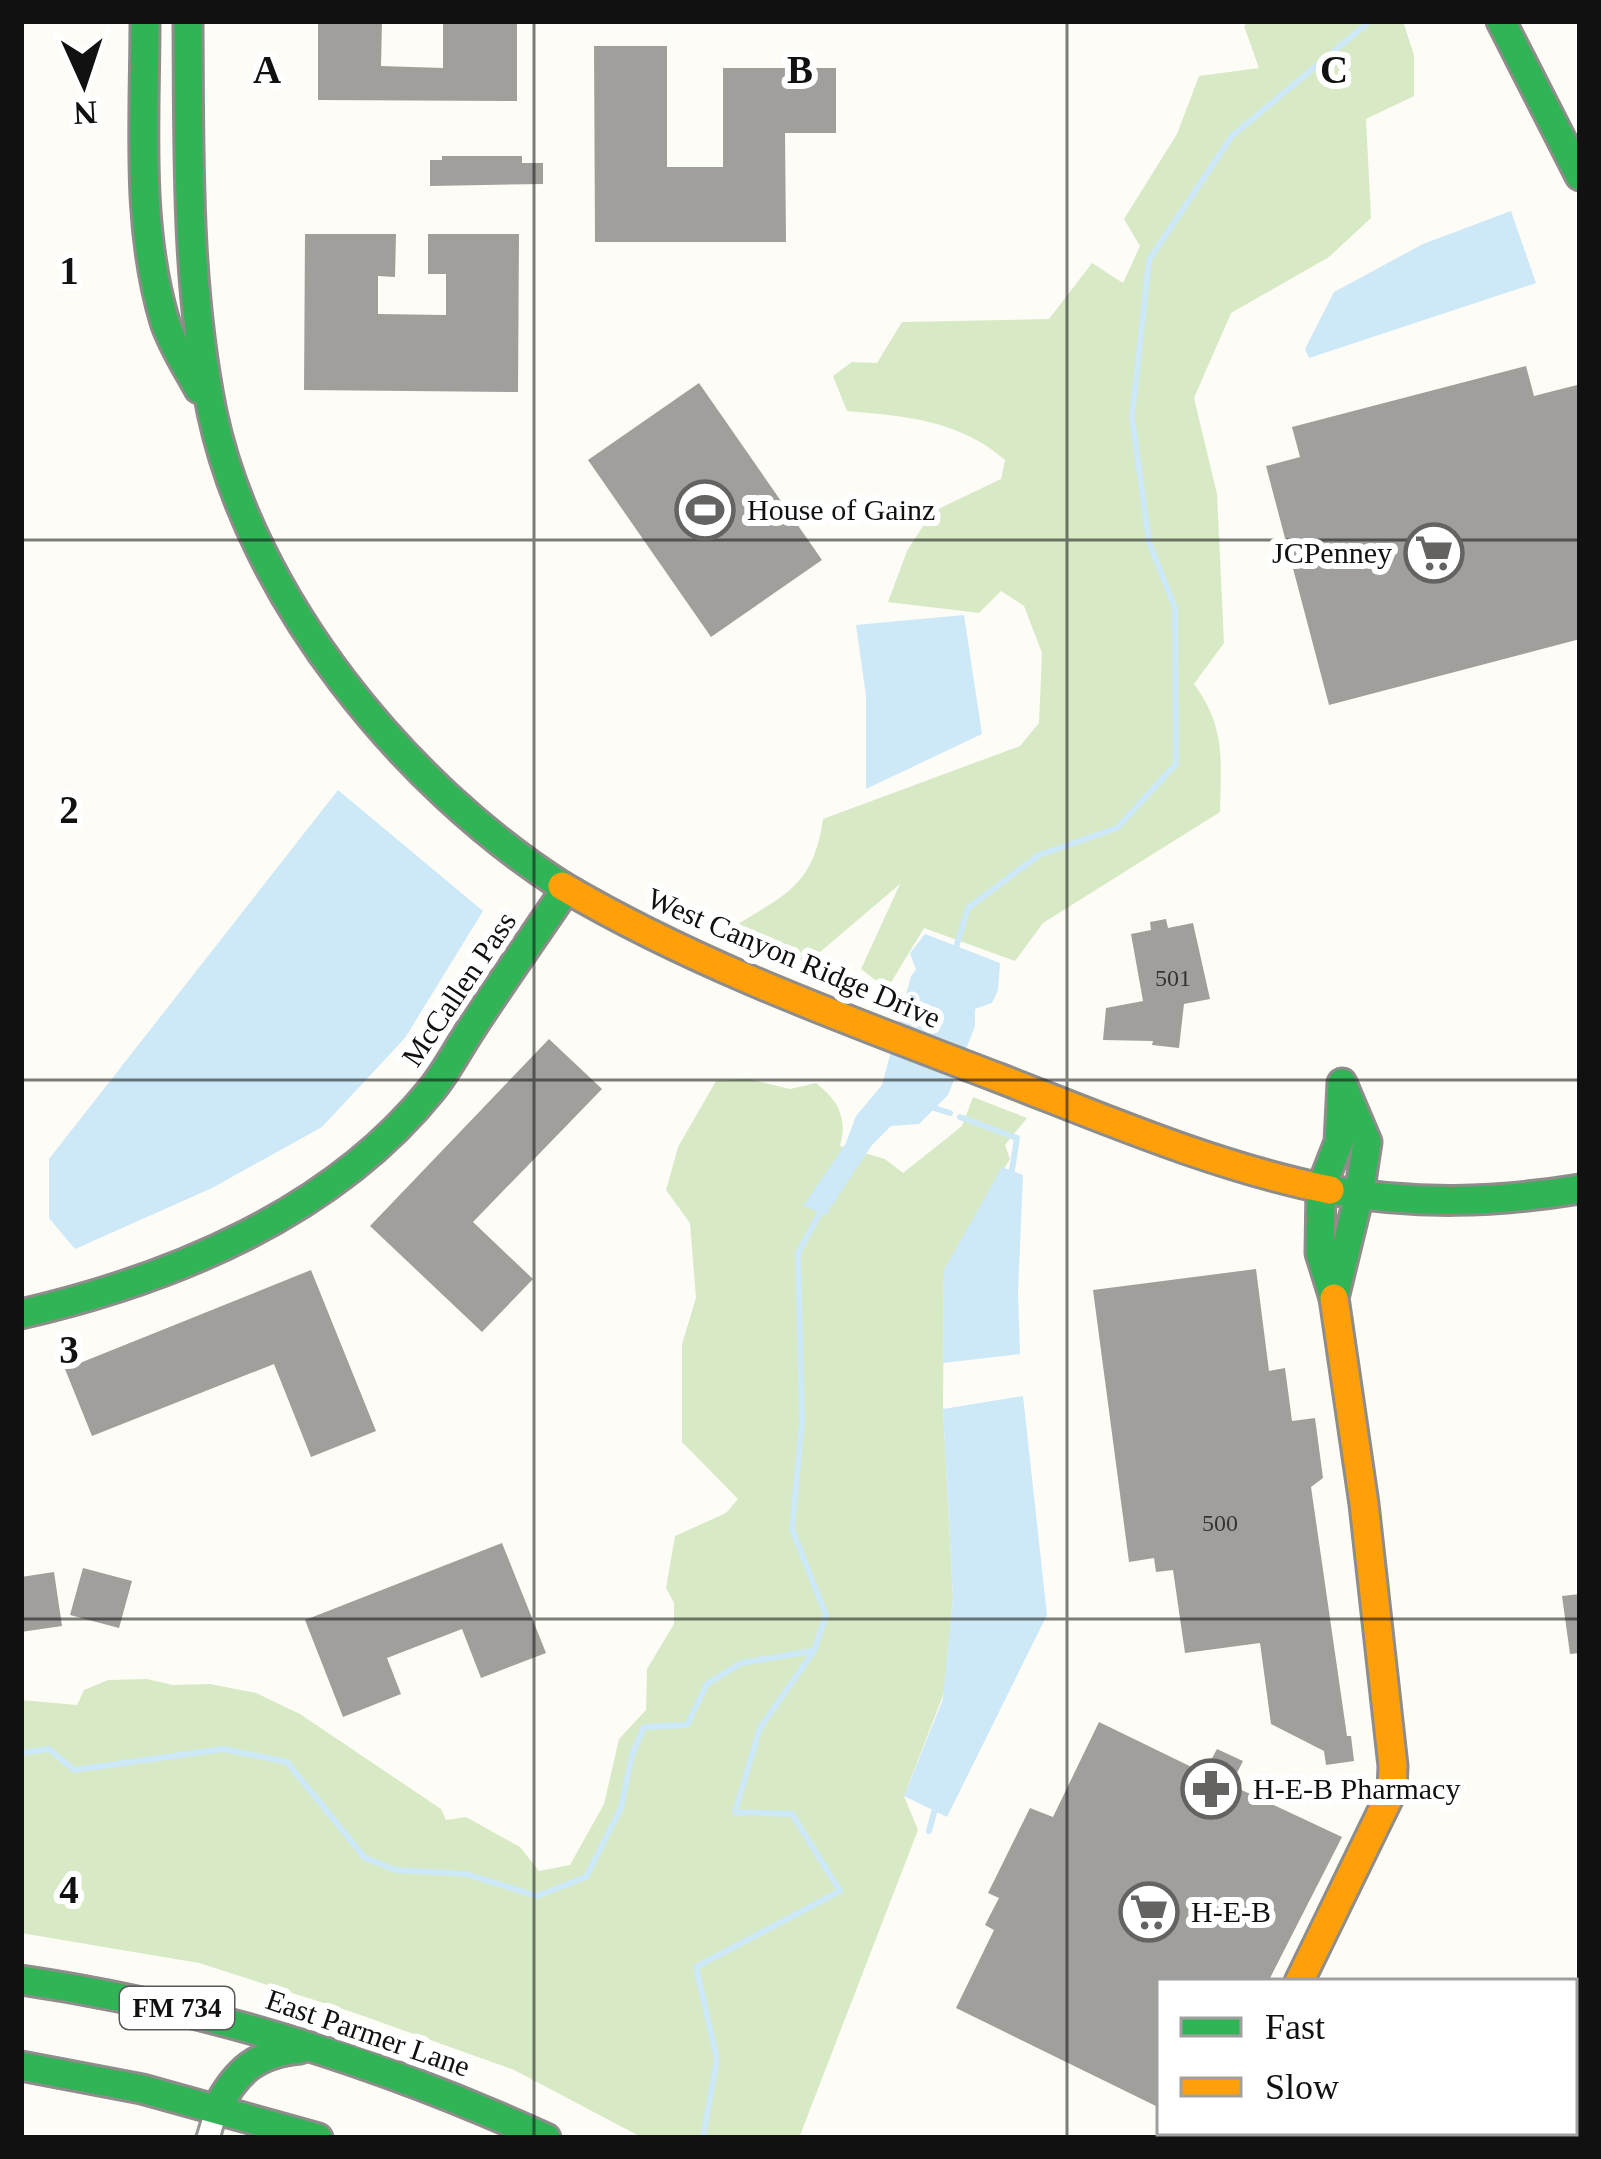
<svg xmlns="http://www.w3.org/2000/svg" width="1601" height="2159" viewBox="0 0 1601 2159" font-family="'Times New Roman',serif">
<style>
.forest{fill:#d8eac5}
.water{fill:#cde8f7}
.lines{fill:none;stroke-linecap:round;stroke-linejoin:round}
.stream{stroke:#cde8f7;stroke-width:6}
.building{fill:#a19f9c}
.street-casing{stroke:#979795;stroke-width:27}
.fast-casing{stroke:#8e8d8b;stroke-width:33}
.slow-casing{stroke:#8e8d8b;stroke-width:33}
.street{stroke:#fffffe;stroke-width:21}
.fast{stroke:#30b455;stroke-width:27}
.slow{stroke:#ff9f0a;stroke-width:27}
.grid{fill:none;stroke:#111;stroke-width:3;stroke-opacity:0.55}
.labels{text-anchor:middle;stroke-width:12;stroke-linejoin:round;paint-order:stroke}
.number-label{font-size:24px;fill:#353434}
.shield{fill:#fff;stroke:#585858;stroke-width:3}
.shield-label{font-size:27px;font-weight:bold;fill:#111}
.poi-label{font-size:30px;fill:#111;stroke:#fff;text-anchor:start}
.street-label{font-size:30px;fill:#111;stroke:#fff}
.grid-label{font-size:39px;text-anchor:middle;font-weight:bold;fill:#111;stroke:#fff;stroke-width:12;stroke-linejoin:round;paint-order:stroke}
</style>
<rect width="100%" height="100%" fill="#fdfcf7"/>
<g class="forest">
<path d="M1249,21H1403L1414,55V96L1366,119L1371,218L1329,257L1231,313L1194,398L1217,494L1224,643L1194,684C1226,728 1221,759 1220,812L1043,923L1015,961L924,928L887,989L861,969L900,884L807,963L727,931C781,896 813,890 823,819L1020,746L1039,723L1042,653L1024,606L1001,591L979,613L888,602L907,551L932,512L1001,479L1005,460C959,420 905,416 847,411L833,376L852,362L877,363L902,322L1049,319L1092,263L1123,283L1140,246L1124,219L1177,134L1199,76L1259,68L1244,26Z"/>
<path d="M749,1079L790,1089L816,1083C838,1100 848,1118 840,1146L885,1159L903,1173L962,1126L973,1097L1027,1118L1005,1145L1010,1159L944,1270L943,1409L953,1597L944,1693L904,1796L918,1830L799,2138H643L514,2070L355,2013L199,1963L21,1933V1700L77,1705L84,1690L108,1680L147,1679L173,1685L210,1684L256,1693L300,1714L441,1809L446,1820L466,1817L520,1847L539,1871L570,1865L604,1804L619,1739L646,1710L647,1669L674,1624V1603L666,1588L675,1536L726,1513L738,1499L682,1442V1344L696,1298L690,1223L666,1190L678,1147L716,1081Z"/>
</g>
<g class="water">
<polygon points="1511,211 1536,283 1309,358 1305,349 1334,292 1423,244"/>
<polygon points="964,615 982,734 866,789 866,696 856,625"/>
<polygon points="338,790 483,911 405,1038 322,1127 212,1188 75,1249 49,1218 49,1159"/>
<polygon points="925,934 1000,963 998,990 992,1003 975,1009 975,1026 948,1095 919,1124 891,1126 872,1145 826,1215 803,1206 846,1143 856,1116 882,1085 911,976 916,970 910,953"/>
<polygon points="1002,1167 1023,1175 1018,1293 1020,1354 943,1363 944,1270"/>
<polygon points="1023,1396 1047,1615 947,1817 904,1796 943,1699 953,1597 943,1409"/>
</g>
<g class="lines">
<g class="stream">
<polyline points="955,951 968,908 1039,855 1117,828 1176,764 1175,608 1149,542 1132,417 1149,260 1232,136 1370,21"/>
<polyline points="931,1107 950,1113"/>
<polyline points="960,1117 1017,1138 1011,1176"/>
<polyline points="21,1753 49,1749 74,1770 223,1749 287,1762 365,1858 396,1870 466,1874 537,1896 586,1877 621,1808 632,1755 644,1727 687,1725 707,1684 741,1663 812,1651"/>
<polyline points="929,1831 936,1805"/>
<polyline points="703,2138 717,2059 696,1967 840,1891 792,1814 735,1812 760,1728 814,1651 826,1615 792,1529 802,1422 798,1253 822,1209"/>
</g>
</g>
<g class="building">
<polygon points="318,21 382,21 381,66 443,68 443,21 517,21 517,101 318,100"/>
<polygon points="594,46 667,46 667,167 723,167 723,68 836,68 836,133 785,133 786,242 595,242"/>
<polygon points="442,156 522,156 522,163 543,163 543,184 430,186 430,160 442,160"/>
<polygon points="305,234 396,234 395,277 378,276 378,314 446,315 446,274 428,274 428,234 519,234 518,392 304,390"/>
<polygon points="1526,366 1534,396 1577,385 1580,396 1580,639 1329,705 1266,466 1300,457 1292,427"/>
<polygon points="699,383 822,560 711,637 588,460"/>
<polygon points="1166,919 1168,928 1193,923 1210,999 1184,1004 1179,1048 1152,1045 1153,1041 1103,1040 1106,1008 1143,1001 1131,934 1151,930 1150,922"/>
<polygon points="549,1039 602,1089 473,1222 533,1279 482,1332 370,1226"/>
<polygon points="1256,1269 1269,1371 1285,1368 1292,1421 1315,1418 1323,1478 1311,1487 1347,1736 1351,1736 1354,1761 1326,1765 1324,1751 1271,1724 1260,1643 1185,1653 1173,1570 1156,1572 1154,1558 1129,1562 1093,1290"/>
<polygon points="311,1270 376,1431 311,1457 274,1364 92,1436 65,1369"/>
<polygon points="502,1543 546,1653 481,1678 462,1629 387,1658 401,1694 343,1717 305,1620"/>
<polygon points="83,1568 132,1581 119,1628 70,1615"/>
<polygon points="54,1572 62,1626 21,1632 21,1577"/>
<polygon points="1580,1594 1580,1653 1570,1654 1562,1596"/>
<polygon points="1099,1722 1204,1773 1217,1749 1243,1761 1231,1785 1342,1837 1268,1982 1160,1982 1160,2108 956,2008 994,1930 985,1925 999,1898 988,1893 1030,1808 1053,1817"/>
</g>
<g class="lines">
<defs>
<polyline id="street" points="208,2138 217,2108"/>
<g id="fast">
<path d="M145,21C145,120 136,226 165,322C173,346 187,367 199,389"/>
<path d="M188,21C189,152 186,283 212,412C251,598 404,785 562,886"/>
<polyline points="1501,21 1580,176"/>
<polygon points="1342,1083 1367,1142 1359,1195 1334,1298 1320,1253 1321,1188 1339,1142"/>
<path d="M1330,1190C1416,1205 1494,1203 1580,1189"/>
<path d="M21,1314C173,1279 333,1213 433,1088C448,1069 459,1047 473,1026C503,980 535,935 566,889"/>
<path d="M21,1980C205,2007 377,2061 546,2138"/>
<polyline points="21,2066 142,2089 318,2138"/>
<path d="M217,2108C237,2070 257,2053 300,2049"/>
<polyline points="1224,2138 1227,2132"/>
</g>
<g id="slow">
<path d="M562,886C699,967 851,1021 999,1078C1107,1120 1216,1167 1330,1190"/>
<polyline points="1299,1982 1392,1791 1393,1766 1364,1504 1334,1298"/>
</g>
</defs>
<use href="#street" class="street-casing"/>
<use href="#fast" class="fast-casing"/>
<use href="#slow" class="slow-casing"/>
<use href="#street" class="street"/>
<use href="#fast" class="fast"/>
<use href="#slow" class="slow"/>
</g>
<path class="grid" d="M534,21V2138M1067,21V2138M21,540H1580M21,1080H1580M21,1619H1580"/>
<defs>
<symbol id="stadium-ring" viewBox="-11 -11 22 22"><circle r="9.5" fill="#fff" stroke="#646362" stroke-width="1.5"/><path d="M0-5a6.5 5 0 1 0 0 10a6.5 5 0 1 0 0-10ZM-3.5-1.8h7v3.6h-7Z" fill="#646362"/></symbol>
<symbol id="supermarket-ring" viewBox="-11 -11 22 22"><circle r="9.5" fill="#fff" stroke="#646362" stroke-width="1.5"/><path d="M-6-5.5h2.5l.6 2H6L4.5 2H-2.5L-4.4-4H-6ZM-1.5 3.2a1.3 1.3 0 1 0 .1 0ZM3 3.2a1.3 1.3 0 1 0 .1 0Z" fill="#646362"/></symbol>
<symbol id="pharmacy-ring" viewBox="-11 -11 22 22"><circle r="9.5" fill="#fff" stroke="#646362" stroke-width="1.5"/><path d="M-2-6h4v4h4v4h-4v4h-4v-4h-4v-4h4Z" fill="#646362"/></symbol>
</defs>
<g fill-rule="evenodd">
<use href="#stadium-ring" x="672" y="477" width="66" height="66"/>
<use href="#supermarket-ring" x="1401" y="520" width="66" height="66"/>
<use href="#pharmacy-ring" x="1178" y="1756" width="66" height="66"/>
<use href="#supermarket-ring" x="1116" y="1879" width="66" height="66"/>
</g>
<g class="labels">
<g class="number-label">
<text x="1173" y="986">501</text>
<text x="1220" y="1531">500</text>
</g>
<rect class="shield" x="120" y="1987" width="114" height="42" rx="9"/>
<g class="shield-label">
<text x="177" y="2017">FM 734</text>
</g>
<g class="poi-label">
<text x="747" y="520">House of Gainz</text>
<text x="1392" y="563" text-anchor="end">JCPenney</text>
<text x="1253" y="1799">H-E-B Pharmacy</text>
<text x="1191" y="1922">H-E-B</text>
</g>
<g class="street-label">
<text transform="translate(794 958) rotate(23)" y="10">West Canyon Ridge Drive</text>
<text transform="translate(459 989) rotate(-56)" y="10">McCallen Pass</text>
<text transform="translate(368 2033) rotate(19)" y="10">East Parmer Lane</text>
</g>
</g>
<g class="grid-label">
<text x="267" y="83">A</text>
<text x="800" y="83">B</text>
<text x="1334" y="83">C</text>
<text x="69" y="284">1</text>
<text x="69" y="823">2</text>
<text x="69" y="1363">3</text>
<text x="69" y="1903">4</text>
</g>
<rect width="1601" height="2159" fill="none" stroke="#111111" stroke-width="48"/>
<rect x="1157" y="1979" width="420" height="156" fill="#ffffff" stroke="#a0a0a0" stroke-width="3"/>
<rect x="1181" y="2018" width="60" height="18" fill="#30b455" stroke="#a0a0a0" stroke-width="3"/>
<text x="1265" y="2039" font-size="36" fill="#111111">Fast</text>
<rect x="1181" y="2078" width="60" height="18" fill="#ff9f0a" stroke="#a0a0a0" stroke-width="3"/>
<text x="1265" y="2099" font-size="36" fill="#111111">Slow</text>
<g transform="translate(84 84) rotate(177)" stroke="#ffffff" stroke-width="9" paint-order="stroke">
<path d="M0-9L21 45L0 30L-21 45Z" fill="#111111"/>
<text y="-18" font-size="33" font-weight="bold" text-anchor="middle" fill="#111111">N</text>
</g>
</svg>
